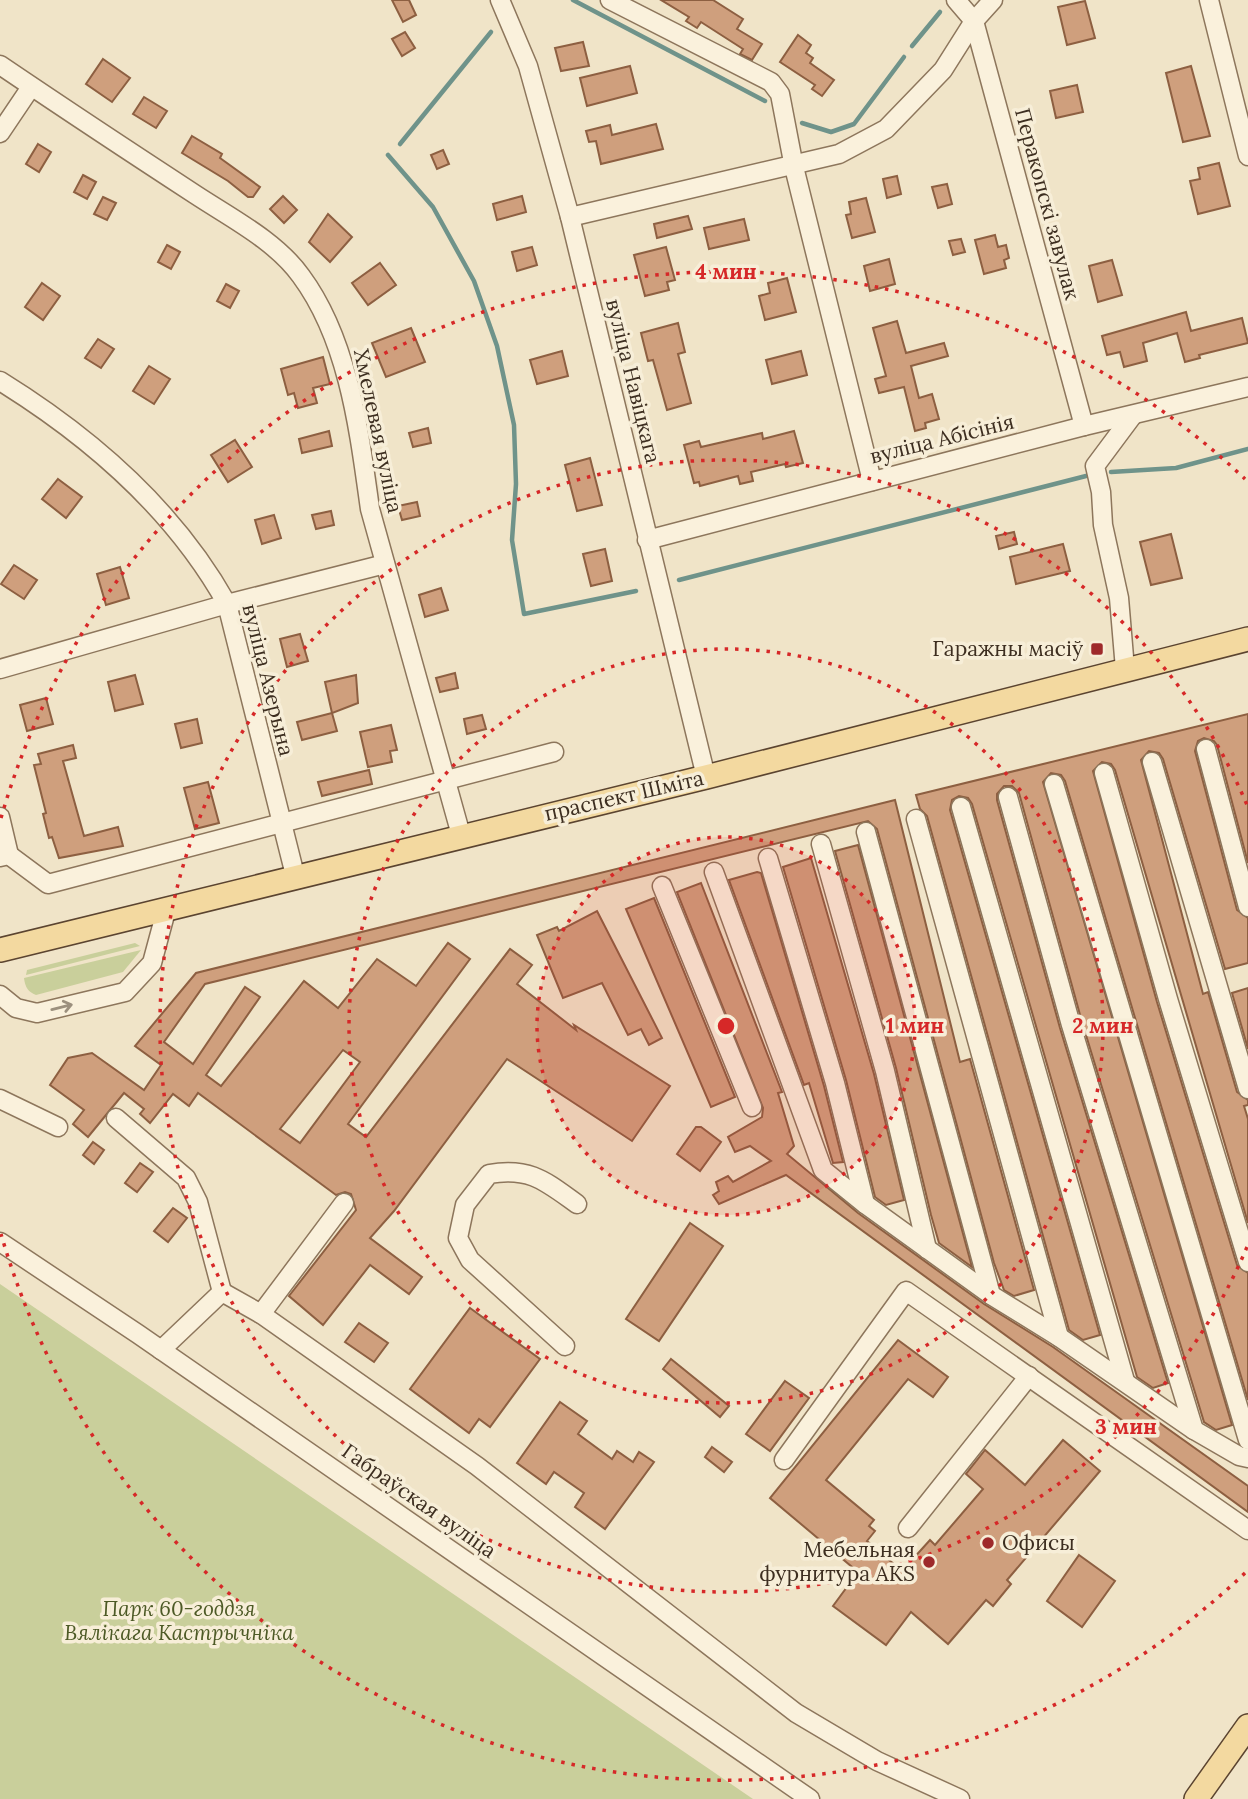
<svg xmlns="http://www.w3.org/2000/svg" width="1248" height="1799" viewBox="0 0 1248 1799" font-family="Lora,serif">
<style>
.green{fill:#c9cf9b}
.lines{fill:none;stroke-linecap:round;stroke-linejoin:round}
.stream{stroke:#6f938a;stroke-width:4.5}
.building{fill:#cf9f7d;stroke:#8d5f41;stroke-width:2;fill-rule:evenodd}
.minor-casing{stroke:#8d765c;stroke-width:21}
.major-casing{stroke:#5b4430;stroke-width:26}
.minor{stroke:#faf1dc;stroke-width:18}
.major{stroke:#f3d9a0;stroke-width:23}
.oneway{stroke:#9c907e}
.ring{fill:none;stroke:#d62828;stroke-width:3.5;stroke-dasharray:3.5 7}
.poi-dot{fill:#9e2a2b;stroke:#f7eed8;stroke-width:2.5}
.labels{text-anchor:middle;stroke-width:7;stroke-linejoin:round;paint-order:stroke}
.street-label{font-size:21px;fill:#3d2e20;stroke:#f7eed8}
.poi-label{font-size:21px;fill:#3d2e20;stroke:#f7eed8;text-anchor:end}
.park-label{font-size:21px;font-style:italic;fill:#4d5a26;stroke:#f7eed8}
.centre{fill:#d62828;stroke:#f7eed8;stroke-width:3.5}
.ring-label{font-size:21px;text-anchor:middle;font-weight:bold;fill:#d62828;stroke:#f7eed8;stroke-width:7;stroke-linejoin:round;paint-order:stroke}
</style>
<rect width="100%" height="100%" fill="#f0e4c8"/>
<g class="green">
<polygon points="135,943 140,946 26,975 27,970"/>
<path d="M141,950L123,972L36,995C28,992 25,987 24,978Z"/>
<polygon points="0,1284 753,1799 0,1799"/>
</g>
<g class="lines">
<g class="stream">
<polyline points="573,0 765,101"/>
<polyline points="912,46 940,12"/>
<polyline points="802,123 831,132 854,124 904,57"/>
<polyline points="400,144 491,32"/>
<polyline points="388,155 433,207 474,281 497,346 514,425 516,484 512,540 524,614 636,591"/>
<polyline points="1111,472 1176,468 1248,449"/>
<polyline points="679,580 1086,476"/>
</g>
</g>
<g class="building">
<polygon points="392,0 409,0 416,15 403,22"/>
<polygon points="661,0 713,0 743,19 737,29 762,44 752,60 740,54 743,49 701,22 697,28 686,21 689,17"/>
<polygon points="1085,1 1095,38 1067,45 1058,7"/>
<polygon points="405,32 415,48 402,56 392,39"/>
<polygon points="798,35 811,45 806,53 813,58 810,63 834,80 822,96 812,89 815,85 780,62"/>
<polygon points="583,42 589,66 561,71 555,48"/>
<polygon points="103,59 130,78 112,102 86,84"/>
<polygon points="630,66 637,93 587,106 580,78"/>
<polygon points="1191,66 1210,136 1183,142 1166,73"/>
<polygon points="1077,85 1083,112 1056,118 1050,91"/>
<polygon points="144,97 167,111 156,128 133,114"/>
<polygon points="656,124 663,149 601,164 596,141 589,142 586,131 610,125 612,135"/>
<polygon points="192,136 222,154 220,158 260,187 253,197 248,197 228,181 182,153"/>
<polygon points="38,144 51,152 39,172 26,164"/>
<polygon points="443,150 449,164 437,169 431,155"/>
<polygon points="1219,163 1230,206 1198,214 1190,181 1200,179 1198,168"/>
<polygon points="83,175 96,182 87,199 74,192"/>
<polygon points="897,176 901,194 887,198 883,179"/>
<polygon points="947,184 952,204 938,208 932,187"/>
<polygon points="283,196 297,210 284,223 270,209"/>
<polygon points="522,196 526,212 497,220 493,204"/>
<polygon points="103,197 116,203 107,220 94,214"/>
<polygon points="866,198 875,232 852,238 846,215 851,214 849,202"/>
<polygon points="328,214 352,237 330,262 309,242"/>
<polygon points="688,216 692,229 657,238 654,224"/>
<polygon points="744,219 749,240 709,249 704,228"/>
<polygon points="995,235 998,247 1006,245 1009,258 1004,260 1006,268 984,274 975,240"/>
<polygon points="961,239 965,252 953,255 949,241"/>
<polygon points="167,245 180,252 171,269 158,262"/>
<polygon points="532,247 537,265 517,271 512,252"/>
<polygon points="666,247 675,280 667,282 669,290 645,296 634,255"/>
<polygon points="889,259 895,284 870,291 864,266"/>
<polygon points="1112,260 1122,295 1098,302 1089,266"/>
<polygon points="380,263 396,285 368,305 352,283"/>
<polygon points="787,278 796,312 765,320 759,296 770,293 768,283"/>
<polygon points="42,283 60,296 43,320 25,307"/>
<polygon points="226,284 239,291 230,308 217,301"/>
<polygon points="1186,312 1191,331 1242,318 1248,343 1199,355 1200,358 1185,362 1177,333 1143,343 1147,361 1124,367 1120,352 1107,355 1102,336"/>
<polygon points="897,321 906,353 944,343 948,356 911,366 919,398 932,394 939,419 925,423 926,428 915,431 904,387 879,393 875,379 886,376 873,328"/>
<polygon points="678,323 685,352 678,354 691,403 667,410 653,360 648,361 641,333"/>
<polygon points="411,328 425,362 386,377 372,343"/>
<polygon points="98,339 114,349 101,368 85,358"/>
<polygon points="562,351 568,376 537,384 530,360"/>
<polygon points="801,351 807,375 772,384 766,360"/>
<polygon points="323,357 330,384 313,388 317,403 298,408 294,393 288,395 281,369"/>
<polygon points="149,366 170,379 154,404 133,391"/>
<polygon points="428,428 431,443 413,447 409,433"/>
<polygon points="329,431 332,446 302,453 299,439"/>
<polygon points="794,431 803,463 786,467 785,464 751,472 753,481 740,484 738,476 700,486 699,482 694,483 684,445 699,441 701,447 762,433 763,439"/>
<polygon points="235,440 252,467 228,482 211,455"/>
<polygon points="590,458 602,505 577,511 565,465"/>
<polygon points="58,479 82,497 66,518 42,499"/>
<polygon points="417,502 420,516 402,520 398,506"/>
<polygon points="331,511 334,525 316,529 312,515"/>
<polygon points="274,515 281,538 262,544 255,520"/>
<polygon points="1014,532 1017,544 999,549 996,536"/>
<polygon points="1171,534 1182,578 1151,585 1140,542"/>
<polygon points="1063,544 1070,571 1016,584 1010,557"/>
<polygon points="605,549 612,581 591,586 583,554"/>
<polygon points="14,565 37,580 24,599 1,584"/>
<polygon points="120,567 129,598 106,605 97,574"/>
<polygon points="441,588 448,610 425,617 419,595"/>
<polygon points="300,634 308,661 287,667 280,639"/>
<polygon points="455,673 458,688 440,692 436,678"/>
<polygon points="135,675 143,704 115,711 108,682"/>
<polygon points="356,675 358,703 332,713 337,731 302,740 297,722 332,713 325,682"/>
<polygon points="46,698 53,724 27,731 20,705"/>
<polygon points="1248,714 1248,863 1217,745 1214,741 1204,738 1198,741 1195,751 1237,910 1248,918 1248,963 1225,969 1163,759 1159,753 1149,751 1141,760 1203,994 1208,992 1237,1092 1248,1100 1248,1105 1244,1106 1248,1119 1248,1223 1115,770 1111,764 1102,762 1093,771 1157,1002 1237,1265 1248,1273 1248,1400 1065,781 1061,775 1051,773 1043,782 1232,1425 1216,1430 1204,1422 1082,1022 1019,793 1012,786 1004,786 997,794 997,800 1060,1028 1168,1383 1153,1388 1137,1377 972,804 968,798 959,796 952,800 950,810 1100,1335 1083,1340 1069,1330 927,816 920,809 916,795"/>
<polygon points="482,715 486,729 467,734 464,719"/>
<polygon points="197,719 202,743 181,748 175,724"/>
<polygon points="391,725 397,750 390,751 392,762 368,767 360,732"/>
<polygon points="73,745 76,758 63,761 84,836 118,827 123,846 59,858 52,837 49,838 43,814 46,813 34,765 41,764 38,754"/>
<polygon points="369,770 372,784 322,796 318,782"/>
<polygon points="208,782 219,823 195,829 184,788"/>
<path d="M895,800L960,1062L970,1059L1034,1290L1014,1296L1004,1290L994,1263L877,829L868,821L205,984L164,1042L193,1064L245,987L260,997L206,1075L221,1086L304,981L338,1008L377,959L416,986L448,943L470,959L348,1124L366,1137L510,949L532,965L517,984L576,1030L574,1025L670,1086L632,1141L507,1059L394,1211L370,1238L422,1277L409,1294L370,1265L323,1325L289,1296L356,1210L351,1194L345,1192L336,1195L198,1093L189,1106L173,1094L150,1123L140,1114L144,1109L124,1093L88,1137L73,1124L84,1110L50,1085L68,1058L92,1053L144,1090L161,1065L135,1046L196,973ZM343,1050L360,1062L300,1143L280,1129Z"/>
<polygon points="858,845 972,1267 939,1243 931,1215 896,1068 835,851"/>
<polygon points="811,858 874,1074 904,1200 886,1205 875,1197 846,1080 783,867"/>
<polygon points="757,872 761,873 824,1086 843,1162 833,1163 809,1083 804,1085 729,880"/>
<polygon points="701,883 782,1092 778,1093 794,1146 787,1154 858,1213 984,1304 1053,1347 1248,1486 1248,1512 786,1175 719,1204 713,1195 719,1191 716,1182 728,1176 733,1182 771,1161 750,1146 735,1152 728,1137 762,1117 763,1108 677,892"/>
<polygon points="654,898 735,1097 711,1107 626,909"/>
<polygon points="597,911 662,1038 649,1045 641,1029 628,1035 602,983 563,998 537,935 557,927 559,931"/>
<polygon points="1248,988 1248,1049 1232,993"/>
<polygon points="696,1127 701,1127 721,1142 700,1171 677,1154"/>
<polygon points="93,1142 104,1150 94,1164 83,1155"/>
<polygon points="140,1163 153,1172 137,1192 125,1183"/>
<polygon points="173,1208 187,1218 168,1242 154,1231"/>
<polygon points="690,1223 723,1246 659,1341 626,1319"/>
<polygon points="470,1308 540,1359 490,1427 479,1419 469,1433 410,1389"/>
<polygon points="359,1323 388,1343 374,1362 345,1342"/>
<polygon points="898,1340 948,1377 933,1397 908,1379 826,1480 874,1520 869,1526 875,1531 867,1541 902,1571 930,1540 935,1545 983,1489 966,1474 985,1450 1025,1485 1063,1440 1100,1471 1007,1580 1011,1584 993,1606 986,1600 948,1644 911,1612 886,1645 833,1606 858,1572 770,1498"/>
<polygon points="671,1359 729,1406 720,1417 663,1369"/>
<polygon points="785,1381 809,1398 770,1451 746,1434"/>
<polygon points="560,1402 587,1421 578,1434 612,1459 617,1451 633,1462 639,1452 654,1462 605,1529 575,1507 584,1493 554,1472 546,1484 517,1463"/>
<polygon points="712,1447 732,1462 724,1472 705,1457"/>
<polygon points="1079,1555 1115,1581 1082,1627 1047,1601"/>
</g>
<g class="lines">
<defs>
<g id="minor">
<polyline points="500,0 528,66 570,217 706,777"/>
<polyline points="610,0 771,82 780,94 794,167 872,481"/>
<polyline points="956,0 974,21 1084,426"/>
<polyline points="1209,0 1248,156"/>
<path d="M0,65C65,109 130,152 196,195C231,218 276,241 301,276C349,341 359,431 370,509L461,835"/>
<polyline points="0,133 31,87"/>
<polyline points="570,217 839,154 886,129 943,70 974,21 993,0"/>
<path d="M0,381C92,438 174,509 227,604L295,875"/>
<polyline points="647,540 1084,426 1248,387"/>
<polyline points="0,669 227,604 385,564"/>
<polyline points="1125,669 1119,598 1103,525 1101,492 1095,466 1133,415"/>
<polyline points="1206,749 1248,907"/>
<polyline points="1152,762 1248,1089"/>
<polyline points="1104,773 1168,999 1248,1262"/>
<polyline points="1054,784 1248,1440"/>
<polyline points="1008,797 1071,1025 1194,1430"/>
<polyline points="961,807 1125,1381"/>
<polyline points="0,817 9,855"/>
<polyline points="916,819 1059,1337"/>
<polyline points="866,832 991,1295"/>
<polyline points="821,844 885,1071 927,1249"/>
<polyline points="0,857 9,855 48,884 554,752"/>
<polyline points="768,858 835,1083 865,1204"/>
<polyline points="714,872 823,1170 865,1204 991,1295 1059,1337 1194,1430 1239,1456 1248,1458"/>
<polyline points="662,886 752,1107"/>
<polyline points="0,995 16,1008 37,1013 125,992 152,963 166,911"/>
<polyline points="0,1099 58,1127"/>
<polyline points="116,1118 186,1178 198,1202 222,1292"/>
<polyline points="0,1242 138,1334 810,1799"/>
<polyline points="261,1314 344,1203"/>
<path d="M565,1346L470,1260L458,1238L465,1205L489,1174C530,1167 545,1181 577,1204"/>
<polyline points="161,1350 222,1292 261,1314 477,1466 796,1713 877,1761 960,1799"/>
<polyline points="784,1460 906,1291 1248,1530"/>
<polyline points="908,1528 1029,1376"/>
</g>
<g id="major">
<polyline points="0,950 706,777 1248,639"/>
<polyline points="1196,1799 1248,1726"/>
</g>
</defs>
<use href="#minor" class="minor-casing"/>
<use href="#major" class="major-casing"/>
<use href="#minor" class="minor"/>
<use href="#major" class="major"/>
</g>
<defs><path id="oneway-shaft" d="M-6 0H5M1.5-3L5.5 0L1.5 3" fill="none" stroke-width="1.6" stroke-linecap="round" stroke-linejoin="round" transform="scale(1.75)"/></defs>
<use class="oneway" href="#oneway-shaft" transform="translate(62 1007) rotate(-14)"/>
<circle cx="726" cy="1026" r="189" fill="#d62828" fill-opacity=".12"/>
<g class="ring">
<circle cx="726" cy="1026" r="189"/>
<circle cx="726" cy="1026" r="377"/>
<path d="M1247 1247A566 566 0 1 1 1247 805"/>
<path d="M1245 1573A754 754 0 0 1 1 1234M1 818A754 754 0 0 1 1245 479"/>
</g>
<g class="poi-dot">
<rect x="1090" y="642" width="14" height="14" rx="3.5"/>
<circle cx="988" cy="1543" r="7"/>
<circle cx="929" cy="1562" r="7"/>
</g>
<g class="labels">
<g class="street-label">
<text transform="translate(1047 204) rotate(75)" y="7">Перакопскі завулак</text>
<text transform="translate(633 381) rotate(76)" y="7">вуліца Навіцкага</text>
<text transform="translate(378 431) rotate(78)" y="7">Хмелевая вуліца</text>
<text transform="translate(942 439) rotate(-14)" y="7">вуліца Абісінія</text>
<text transform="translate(268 680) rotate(76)" y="7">вуліца Азерына</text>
<text transform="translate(624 796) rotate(-13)" y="7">праспект Шміта</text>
<text transform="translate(419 1501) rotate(35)" y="7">Габраўская вуліца</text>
</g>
<g class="poi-label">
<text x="1083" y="656">Гаражны масіў</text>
<text x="1002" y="1550" text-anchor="start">Офисы</text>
<text x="915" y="1557">Мебельная<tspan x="915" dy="24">фурнитура AKS</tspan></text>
</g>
<g class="park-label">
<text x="179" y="1616">Парк 60-годдзя<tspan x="179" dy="24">Вялікага Кастрычніка</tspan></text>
</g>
</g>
<circle cx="726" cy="1026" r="10" class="centre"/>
<g class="ring-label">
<text x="726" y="279">4 мин</text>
<text x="915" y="1033">1 мин</text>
<text x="1103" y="1033">2 мин</text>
<text x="1126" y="1434">3 мин</text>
</g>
</svg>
